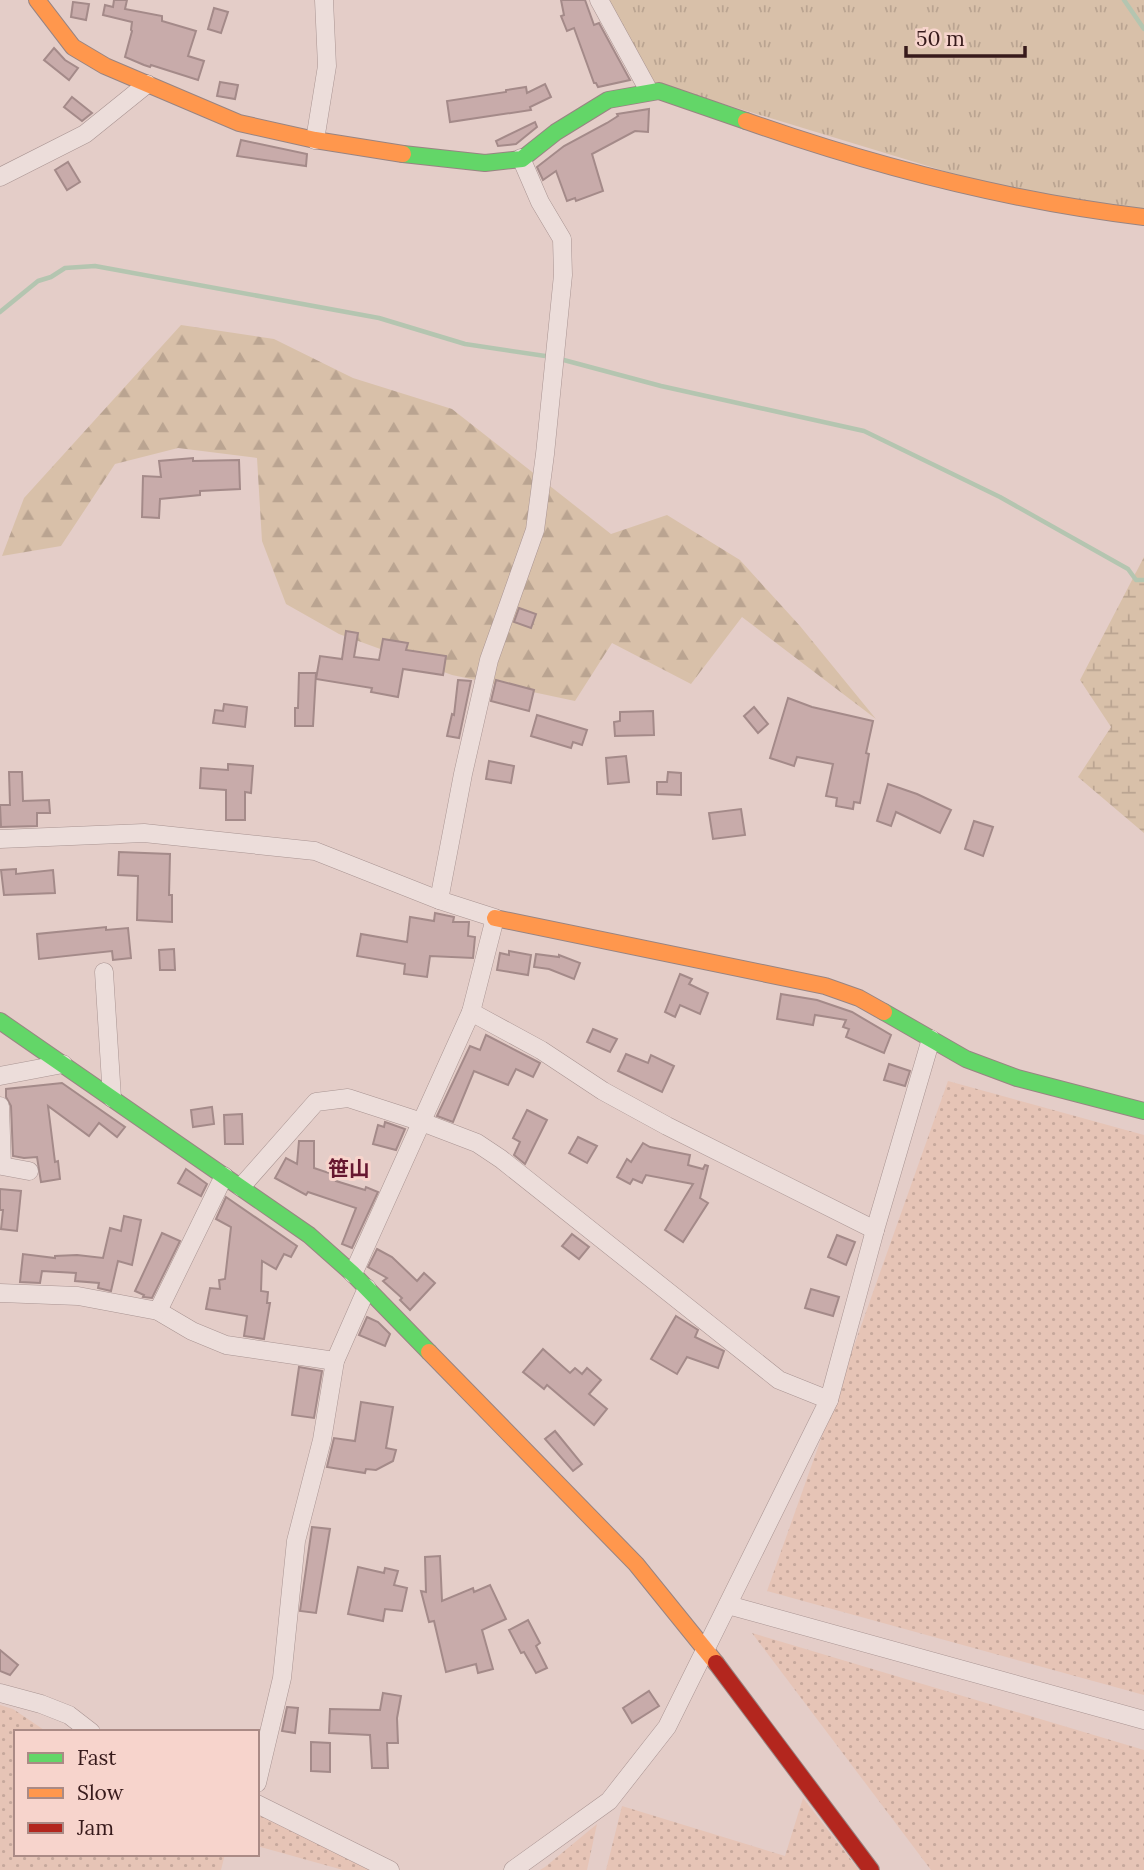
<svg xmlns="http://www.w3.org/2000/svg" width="1144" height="1870" viewBox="0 0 1144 1870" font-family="Lora,'Noto Sans JP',serif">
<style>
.farmland{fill:url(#farmland-dots)}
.forest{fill:url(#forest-firs)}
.wetland{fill:url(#wetland-marsh)}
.park{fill:url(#park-tufts)}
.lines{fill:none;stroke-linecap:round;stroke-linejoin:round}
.stream{stroke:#b4c5b0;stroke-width:4.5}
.building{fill:#c8abaa;stroke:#a48a89;stroke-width:2}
.street-casing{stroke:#a99492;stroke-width:19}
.fast-casing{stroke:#988482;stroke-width:18}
.slow-casing{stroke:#988482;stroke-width:18}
.jam-casing{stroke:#988482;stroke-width:18}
.street{stroke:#ecddda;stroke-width:18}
.fast{stroke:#63d668;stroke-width:16}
.slow{stroke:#ff974d;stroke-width:16}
.jam{stroke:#b3261e;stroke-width:16}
.labels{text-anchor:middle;stroke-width:6;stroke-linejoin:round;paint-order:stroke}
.neighbourhood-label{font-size:21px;font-weight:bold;fill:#661730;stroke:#f7d4cc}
</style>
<defs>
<pattern id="farmland-dots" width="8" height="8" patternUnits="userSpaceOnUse" patternTransform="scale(1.75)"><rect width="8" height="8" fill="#e6c4b6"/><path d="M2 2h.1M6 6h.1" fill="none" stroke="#c6a89c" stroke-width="1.8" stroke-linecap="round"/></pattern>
<pattern id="forest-firs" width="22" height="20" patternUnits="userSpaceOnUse" patternTransform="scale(1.75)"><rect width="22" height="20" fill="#d8c0a9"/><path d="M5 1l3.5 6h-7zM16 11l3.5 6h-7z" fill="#baa491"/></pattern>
<pattern id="wetland-marsh" width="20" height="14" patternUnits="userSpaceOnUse" patternTransform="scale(1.75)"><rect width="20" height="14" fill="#d8c0a9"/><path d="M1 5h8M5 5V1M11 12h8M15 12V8" fill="none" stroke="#baa491"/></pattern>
<pattern id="park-tufts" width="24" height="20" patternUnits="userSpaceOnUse" patternTransform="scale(1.75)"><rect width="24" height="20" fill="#d8c0a9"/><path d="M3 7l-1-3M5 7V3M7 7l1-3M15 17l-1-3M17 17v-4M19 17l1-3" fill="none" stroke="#baa491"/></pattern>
</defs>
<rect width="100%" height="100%" fill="#e4cdc8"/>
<g class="farmland">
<polygon points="948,1081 1144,1135 1144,1695 767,1591"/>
<polygon points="752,1633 1144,1750 1144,1870 931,1870"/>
<polygon points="0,1705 13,1709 47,1732 16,1732 16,1854 225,1854 221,1870 0,1870"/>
<polygon points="803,1798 859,1870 606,1870 622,1806 785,1856"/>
<polygon points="257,1811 375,1870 343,1870 257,1846"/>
<polygon points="597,1824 587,1870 540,1870 545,1867"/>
</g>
<polygon class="forest" points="181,325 274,339 353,378 452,409 611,534 667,515 740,560 800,626 876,719 742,617 691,684 612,643 575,701 452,675 339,634 286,604 262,541 257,458 178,448 115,464 61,546 2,556 24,498"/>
<polygon class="wetland" points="1144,557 1144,833 1078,777 1111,727 1080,680"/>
<polygon class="park" points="606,0 1144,0 1144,215 1013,192 655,83"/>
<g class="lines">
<g class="stream">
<polyline points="1124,0 1144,29"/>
<polyline points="0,312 38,281 51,277 65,268 95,266 379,318 465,344 552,357"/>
<polyline points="560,359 661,386 864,431 1000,497 1128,569 1136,580 1144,580"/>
</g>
</g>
<g class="building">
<polygon points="114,0 127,0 125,9 162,16 162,21 196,31 188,56 204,61 198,80 151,65 150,67 144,65 125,57 132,31 131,30 132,22 103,15 105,5 113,7"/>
<polygon points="561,0 585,0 594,25 599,23 630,80 598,87 596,83 594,83 574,28 567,31 561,16 564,15"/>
<polygon points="73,2 89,4 86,20 71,17"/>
<polygon points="214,8 228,12 221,33 208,29"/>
<polygon points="54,48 65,60 78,68 69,80 44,60"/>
<polygon points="220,82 238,85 235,99 217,96"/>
<polygon points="545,84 551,97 530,107 531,110 450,122 447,101 506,92 506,90 526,87 527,93"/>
<polygon points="72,97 92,113 82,121 64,107"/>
<polygon points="649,109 648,132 635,131 592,154 603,191 576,201 575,198 567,201 556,171 543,180 537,167 564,146 607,123 618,116 617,114"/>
<polygon points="535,122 537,127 516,144 498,146 496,141"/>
<polygon points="241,140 307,154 306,166 237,156"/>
<polygon points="68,162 80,182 67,190 55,170"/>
<polygon points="193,458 193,461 239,460 240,489 200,491 200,495 160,499 159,518 142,517 143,476 161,477 159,461"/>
<polygon points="519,608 536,614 531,628 514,622"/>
<polygon points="346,631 358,633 354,657 379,660 383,639 408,643 406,650 446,656 443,675 403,669 398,697 371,692 372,688 316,679 320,656 342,659"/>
<polygon points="299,673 316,673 313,726 295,726 295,708 298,708"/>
<polygon points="458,680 471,681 459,738 447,736 452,714 454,715"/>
<polygon points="496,680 534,690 529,711 491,701"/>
<polygon points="788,698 812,707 873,721 866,753 869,754 860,803 854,802 853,809 836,806 837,798 826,796 833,764 797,757 794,766 770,758"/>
<polygon points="224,704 247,707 245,727 213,723 215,710 223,711"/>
<polygon points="754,707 768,724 758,733 744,716"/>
<polygon points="653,711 654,735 615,736 614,722 620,721 620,712"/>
<polygon points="537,715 587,730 582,745 573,742 571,748 531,736"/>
<polygon points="626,756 629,782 608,784 606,758"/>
<polygon points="489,761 514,766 511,783 486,779"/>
<polygon points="228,764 253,766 251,793 245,792 245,820 226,820 226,790 200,788 201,768 228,770"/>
<polygon points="9,772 22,772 23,801 49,800 50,813 37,813 37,826 1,827 0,805 10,805"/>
<polygon points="668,772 681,773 681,795 657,794 657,782 667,782"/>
<polygon points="888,784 917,794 951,810 940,833 896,812 891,826 877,821"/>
<polygon points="741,809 745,835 713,839 709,813"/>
<polygon points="974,821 993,827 983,856 965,849"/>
<polygon points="119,852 170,854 169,895 172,895 172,922 137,920 138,876 118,875"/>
<polygon points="16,869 16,874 53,870 55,893 4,895 1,870"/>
<polygon points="435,913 454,917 453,922 469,922 468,936 475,937 473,958 430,956 427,977 404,974 405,964 357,956 361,934 407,942 410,917 434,921"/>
<polygon points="106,927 106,930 128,928 131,958 113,960 112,951 39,959 37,934"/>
<polygon points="174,949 175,970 160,970 159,950"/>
<polygon points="509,951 531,955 528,975 497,970 500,953 509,955"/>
<polygon points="536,954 559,957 559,955 580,963 574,979 549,969 534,967"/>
<polygon points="680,974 692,979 689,984 708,993 700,1014 680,1005 675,1017 665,1012"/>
<polygon points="781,994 817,1000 852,1012 891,1035 884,1053 846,1037 849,1029 843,1027 846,1020 815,1015 813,1025 777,1019"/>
<polygon points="593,1029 617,1039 610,1052 587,1042"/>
<polygon points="486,1035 540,1063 533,1077 516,1069 508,1085 474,1071 453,1122 437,1116 470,1046 480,1050"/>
<polygon points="626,1054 648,1063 651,1055 674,1066 662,1092 618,1071"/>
<polygon points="889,1064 910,1071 905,1086 884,1080"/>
<polygon points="62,1083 125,1127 117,1137 99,1123 89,1136 48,1106 55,1162 58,1161 60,1179 41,1182 37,1157 24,1158 13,1156 11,1106 6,1097 6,1089"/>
<polygon points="212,1107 214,1124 193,1127 191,1110"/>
<polygon points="527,1110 547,1120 525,1164 514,1155 520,1142 513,1138"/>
<polygon points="242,1114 243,1144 225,1144 224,1115"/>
<polygon points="385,1122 405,1129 396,1150 373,1144 378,1125 384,1127"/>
<polygon points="578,1137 597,1146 587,1163 569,1153"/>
<polygon points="299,1141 314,1141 314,1168 338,1176 336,1181 365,1190 366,1187 378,1192 352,1248 342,1244 356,1208 308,1192 306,1195 275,1178 286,1158 297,1164"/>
<polygon points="643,1143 650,1147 690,1155 688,1165 703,1169 705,1165 708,1166 700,1198 708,1203 683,1242 665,1230 693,1184 646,1175 642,1183 633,1179 630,1184 617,1177 627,1159 631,1162"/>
<polygon points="186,1169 207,1184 201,1196 178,1183"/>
<polygon points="0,1189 21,1191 17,1231 1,1229 3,1210 0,1210"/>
<polygon points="226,1197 297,1246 291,1257 284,1254 276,1269 262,1261 261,1291 268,1292 267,1303 270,1303 264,1339 244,1336 247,1316 206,1309 210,1288 220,1289 219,1280 225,1279 231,1227 216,1219"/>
<polygon points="124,1216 141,1220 132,1265 118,1261 111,1291 98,1288 99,1283 75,1281 76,1273 42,1271 40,1283 20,1282 23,1254 55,1258 55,1256 77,1255 103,1258 110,1228 121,1231"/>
<polygon points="162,1233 180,1241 152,1298 143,1297 144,1295 135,1291"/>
<polygon points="572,1234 589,1247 579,1259 562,1246"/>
<polygon points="837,1235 855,1242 846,1265 828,1257"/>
<polygon points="377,1249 392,1257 417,1281 424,1273 435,1283 410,1310 400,1300 402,1298 383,1281 387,1278 368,1267"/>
<polygon points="811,1289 839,1297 833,1316 805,1308"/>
<polygon points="676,1316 698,1330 695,1337 724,1351 718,1368 687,1357 677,1374 651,1359"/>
<polygon points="367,1317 378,1322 390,1334 385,1346 359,1335"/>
<polygon points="543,1349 570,1373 575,1368 582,1374 587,1368 601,1380 589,1394 607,1409 594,1425 547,1385 544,1389 523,1372"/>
<polygon points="299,1367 322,1371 314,1418 292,1415"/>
<polygon points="361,1402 393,1407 386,1448 396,1450 393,1461 376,1470 366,1469 365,1473 327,1467 334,1438 355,1441"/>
<polygon points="555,1431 582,1464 573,1471 545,1439"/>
<polygon points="312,1527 330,1529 316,1613 300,1611"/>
<polygon points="440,1556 442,1601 473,1588 474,1592 490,1585 506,1619 482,1630 493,1669 478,1673 476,1664 446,1672 434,1621 429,1622 421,1591 426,1592 425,1557"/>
<polygon points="358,1567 384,1573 385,1568 398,1571 394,1585 407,1588 402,1611 385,1609 383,1621 348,1614"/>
<polygon points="528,1620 540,1643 536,1646 547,1668 536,1673 524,1652 521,1653 509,1630"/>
<polygon points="0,1650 18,1665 10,1675 0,1671"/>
<polygon points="649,1691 659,1706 632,1723 623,1708"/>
<polygon points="383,1693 401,1696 397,1718 398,1743 387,1743 388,1768 372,1768 370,1735 329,1733 330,1709 380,1710"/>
<polygon points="287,1707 298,1708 295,1733 282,1731"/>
<polygon points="311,1742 330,1743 330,1772 311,1771"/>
</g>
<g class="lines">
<defs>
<g id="street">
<polyline points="599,0 649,91"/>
<polyline points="315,140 327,66 324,0"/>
<polyline points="0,177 85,134 147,84"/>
<polyline points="0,839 144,833 315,851 439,900 495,918 471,1012 353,1274"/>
<polyline points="439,900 463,774 489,660 535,530 545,454 563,275 562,239 540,202 521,158"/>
<polyline points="104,972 112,1098"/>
<polyline points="471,1012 541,1050 603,1091 667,1126 875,1230"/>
<polyline points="0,1076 63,1064"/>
<polyline points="0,1106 2,1166 29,1171"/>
<polyline points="241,1187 316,1102 348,1098 422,1122 477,1143 501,1159 779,1380 829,1400"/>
<polyline points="0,1293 78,1296 158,1311 192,1331 226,1345 335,1361"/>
<polyline points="158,1311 224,1176"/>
<polyline points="728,1605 1144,1720"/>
<polyline points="0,1693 41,1704 69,1715 91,1732"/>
<polyline points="257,1783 282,1678 296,1541 322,1440 335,1361 367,1288"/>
<polyline points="257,1804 390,1870"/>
<polyline points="513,1870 609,1801 667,1727 829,1400 875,1230 931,1039"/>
</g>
<g id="fast">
<polyline points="403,154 485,163 522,159 556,132 608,100 659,91 746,121"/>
<polyline points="884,1012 966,1059 1017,1078 1144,1111"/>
<polyline points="0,1021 309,1235 353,1274 429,1352"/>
</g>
<g id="slow">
<polyline points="37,0 73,47 105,66 239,123 315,140 403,154"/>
<path d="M746,121C874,166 1009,201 1144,217"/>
<polyline points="495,918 825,986 859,998 884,1012"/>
<polyline points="429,1352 636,1564 716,1663"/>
</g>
<polyline id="jam" points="716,1663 871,1870"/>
</defs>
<use href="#street" class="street-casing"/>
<use href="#fast" class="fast-casing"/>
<use href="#slow" class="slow-casing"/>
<use href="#jam" class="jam-casing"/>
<use href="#street" class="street"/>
<use href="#fast" class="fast"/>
<use href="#slow" class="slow"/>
<use href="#jam" class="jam"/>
</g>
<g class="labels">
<g class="neighbourhood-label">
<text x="349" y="1176">笹山</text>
</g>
</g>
<rect x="14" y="1730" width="245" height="126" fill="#f7d4cc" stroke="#aa8a85" stroke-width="2"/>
<rect x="28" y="1753" width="35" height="10" fill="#63d668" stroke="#aa8a85" stroke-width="2"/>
<text x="77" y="1765" font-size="21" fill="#371a1b">Fast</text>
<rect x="28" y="1788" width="35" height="10" fill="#ff974d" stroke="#aa8a85" stroke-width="2"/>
<text x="77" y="1800" font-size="21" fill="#371a1b">Slow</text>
<rect x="28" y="1823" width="35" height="10" fill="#b3261e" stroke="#aa8a85" stroke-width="2"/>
<text x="77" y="1835" font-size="21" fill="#371a1b">Jam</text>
<path d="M906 46v10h119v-10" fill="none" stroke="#371a1b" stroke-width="3.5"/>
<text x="916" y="46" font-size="21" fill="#371a1b" stroke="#f7d4cc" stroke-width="5" paint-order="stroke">50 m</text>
</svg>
